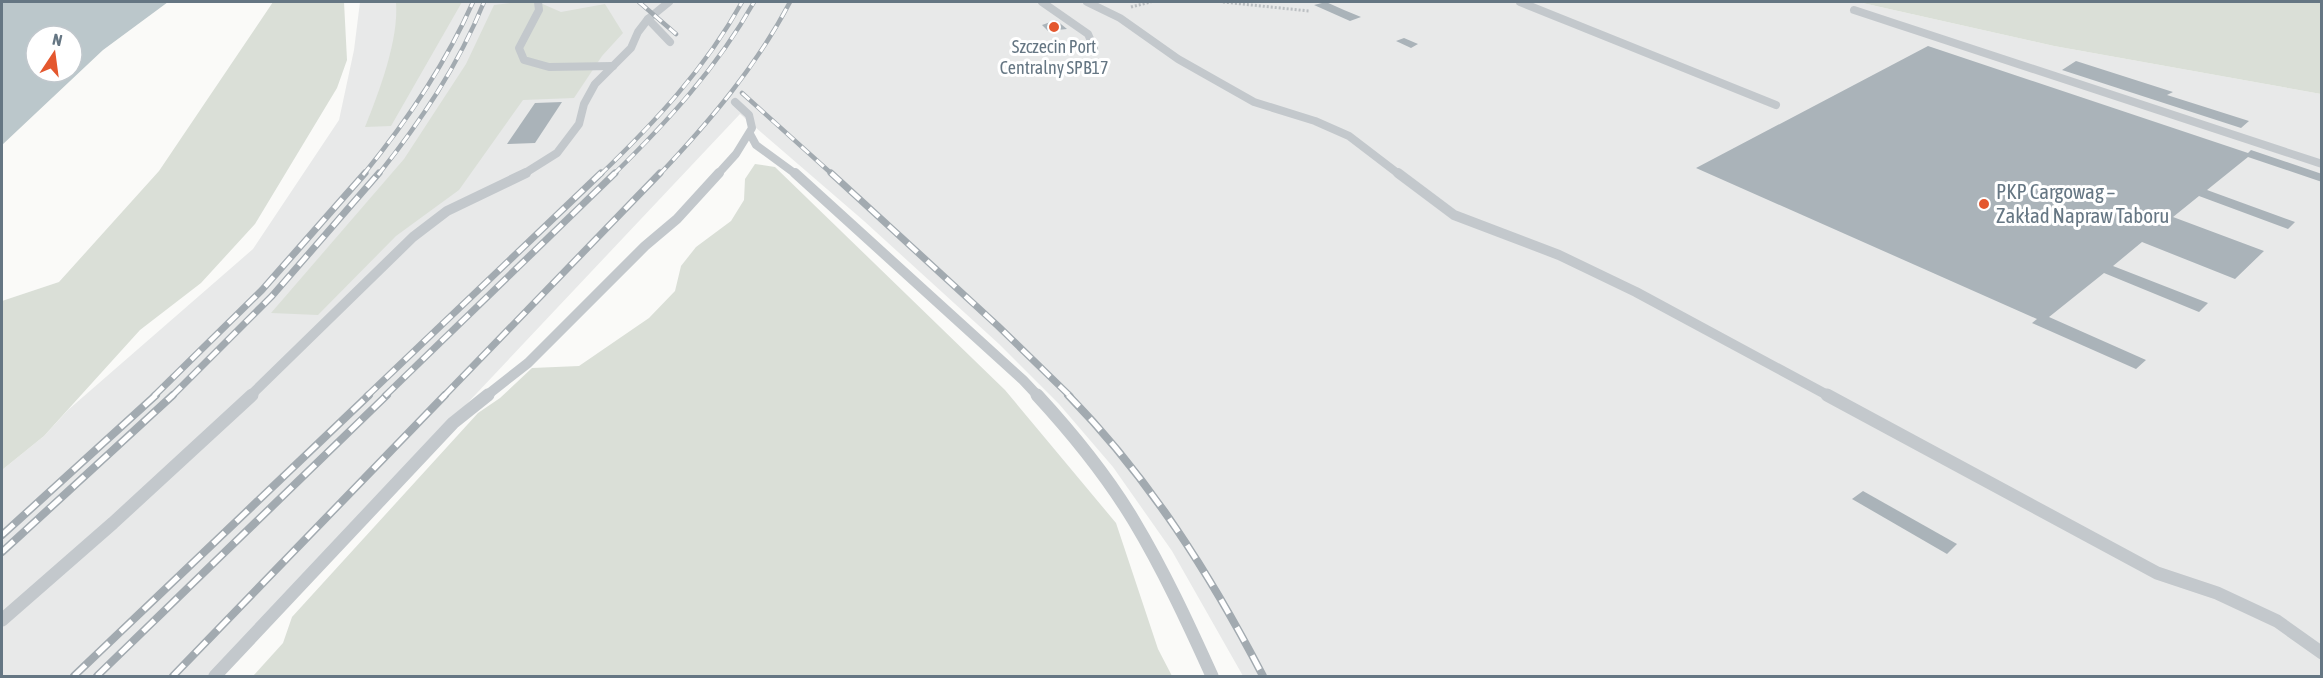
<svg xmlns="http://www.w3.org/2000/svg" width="2323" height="678" viewBox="0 0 2323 678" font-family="'Asap Condensed',sans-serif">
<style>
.built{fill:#e8e9e9}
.green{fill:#dadfd7}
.water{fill:#bbc7cb;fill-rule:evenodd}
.building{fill:#aab3b9}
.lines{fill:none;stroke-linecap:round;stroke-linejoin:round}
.path{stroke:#bbbfc2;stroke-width:3;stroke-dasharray:2 2;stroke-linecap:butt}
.service-far2{stroke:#c3c8cc;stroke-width:8}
.service-far1{stroke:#c3c8cc;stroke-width:10}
.service{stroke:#c3c8cc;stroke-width:13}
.rail-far2-casing{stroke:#a2aab0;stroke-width:4.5}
.rail-far1-casing{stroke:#a2aab0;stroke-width:7}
.rail-casing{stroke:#a2aab0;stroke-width:8}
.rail-far2{stroke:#fff;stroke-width:3;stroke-dasharray:10;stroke-linecap:butt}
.rail-far1{stroke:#fff;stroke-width:4.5;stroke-dasharray:13;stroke-linecap:butt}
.rail{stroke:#fff;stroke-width:5;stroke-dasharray:16;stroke-linecap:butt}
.poi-dot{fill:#e4572e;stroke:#fff;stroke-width:2}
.labels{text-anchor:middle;stroke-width:6;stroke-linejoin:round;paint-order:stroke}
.far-poi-label{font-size:18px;fill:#657683;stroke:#fff}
.poi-label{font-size:21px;fill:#657683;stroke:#fff;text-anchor:start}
</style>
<rect width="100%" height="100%" fill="#fafaf8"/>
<polygon class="built" points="360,2 1858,2 2054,46 2321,94 2321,676 1243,676 1172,551 1113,467 1059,404 999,344 864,221 740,114 210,676 2,676 2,470 44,436 68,410 253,249 339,120 354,50"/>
<g class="green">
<polygon points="273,2 344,2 347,60 337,88 255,224 201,283 140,330 44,436 2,470 2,301 59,282 159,171"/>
<path d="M396,2H462L391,126L365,127C379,92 399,40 396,2Z"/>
<polygon points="518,2 538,2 561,12 605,4 623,33 602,56 574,98 523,100 459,190 396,236 318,315 271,313 404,159 466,64 494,5"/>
<polygon points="1858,2 2321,2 2321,94 2054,46"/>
<polygon points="755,164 775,167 1005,390 1116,523 1158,649 1172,676 253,676 283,643 292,617 478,413 500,398 532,368 579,366 649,318 675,291 681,266 696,247 731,221 744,200 745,179"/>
</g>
<path class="water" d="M2,2H168L103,50L2,145ZM36,36H72V72H36Z"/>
<g class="building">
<polygon points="1326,2 1344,10 1361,17 1350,21 1314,5"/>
<polygon points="1056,20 1067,29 1048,31 1042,25"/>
<polygon points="1404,38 1418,44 1411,48 1396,41"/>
<polygon points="1928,46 2248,153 2251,150 2322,174 2322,182 2248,157 2207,190 2295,222 2288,229 2199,196 2173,217 2264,251 2235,279 2142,242 2113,266 2208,303 2199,312 2104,273 2049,317 2146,360 2136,369 2032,323 2037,319 1696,168"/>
<polygon points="2076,61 2173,92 2167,95 2249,121 2241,128 2062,70"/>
<polygon points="562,102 535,143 507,144 535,103"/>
<polygon points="1863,491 1957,544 1947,554 1852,499"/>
</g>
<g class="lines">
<g class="path">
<polyline points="1223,2 1309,11"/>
<polyline points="1131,7 1151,2"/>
</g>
<g class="service-far2">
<polyline points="538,2 539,10 519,48 524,60 549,67 613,66"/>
<polyline points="1042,2 1088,34 1094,48"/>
<polyline points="1087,2 1120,18 1178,59 1254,102 1315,121 1349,136 1400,175"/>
<polyline points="1520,2 1776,105"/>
<polyline points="1854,10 2322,164"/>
<polyline points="648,19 670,42"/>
<polyline points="750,134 756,145 797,175"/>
<polyline points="522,175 557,153 579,124 584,104 595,84 631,48 638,32 648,19 669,2"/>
<polyline points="717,175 736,154 752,128 749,115 735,102"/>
</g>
<g class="service-far1">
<polyline points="795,173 1023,380 1038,396"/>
<polyline points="1398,173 1454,215 1559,255 1636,292 1829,396"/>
<polyline points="250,396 413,237 447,211 526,173"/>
<polyline points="486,396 528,363 645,246 677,219 719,173"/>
</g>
<g class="service">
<path d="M1037,395C1072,433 1107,476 1134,521C1164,571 1188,623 1212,676"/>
<polyline points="1827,395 2157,573 2217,593 2277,621 2322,653"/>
<polyline points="2,620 113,523 252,395"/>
<polyline points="215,676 453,423 488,395"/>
</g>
<defs>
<g id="rail-far2">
<polyline points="639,2 676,34"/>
<polyline points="742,93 833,175"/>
<path d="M363,175C407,121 445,65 473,2"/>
<path d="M378,175C421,121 458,66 484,2"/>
<path d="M600,175C654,123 705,69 742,2"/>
<path d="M613,175C667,122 717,68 754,2"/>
<path d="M659,175C709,122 756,67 790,2"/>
</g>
<g id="rail-far1">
<polyline points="831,173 998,326 1070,396"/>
<polyline points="154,396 262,290 365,173"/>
<polyline points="172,396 272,296 379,173"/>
<polyline points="367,396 601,173"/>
<polyline points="385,396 615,173"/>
<polyline points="444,396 660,173"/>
</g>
<g id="rail">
<path d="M1068,395C1149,478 1210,574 1263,676"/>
<polyline points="2,535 156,395"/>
<polyline points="2,552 173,395"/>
<polyline points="74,676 369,395"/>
<polyline points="97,676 387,395"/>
<polyline points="173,676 445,395"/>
</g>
</defs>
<use href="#rail-far2" class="rail-far2-casing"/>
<use href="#rail-far1" class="rail-far1-casing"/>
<use href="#rail" class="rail-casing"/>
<use href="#rail-far2" class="rail-far2"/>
<use href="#rail-far1" class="rail-far1"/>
<use href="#rail" class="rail"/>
</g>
<g class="poi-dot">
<circle cx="1054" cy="27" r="6"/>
<circle cx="1984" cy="204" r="6"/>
</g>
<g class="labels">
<g class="far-poi-label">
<text x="1054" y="53">Szczecin Port<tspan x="1054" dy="21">Centralny SPB17</tspan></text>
</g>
<g class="poi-label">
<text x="1996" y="199">PKP Cargowag –<tspan x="1996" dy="24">Zakład Napraw Taboru</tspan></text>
</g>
</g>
<rect width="2323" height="678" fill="none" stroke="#657683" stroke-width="6"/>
<g transform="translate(54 54) rotate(13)"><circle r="28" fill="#ffffff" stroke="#c1c8cd" stroke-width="1.5"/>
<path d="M0-4.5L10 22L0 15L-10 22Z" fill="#e4572e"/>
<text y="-9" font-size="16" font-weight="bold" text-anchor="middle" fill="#657683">N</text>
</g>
</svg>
